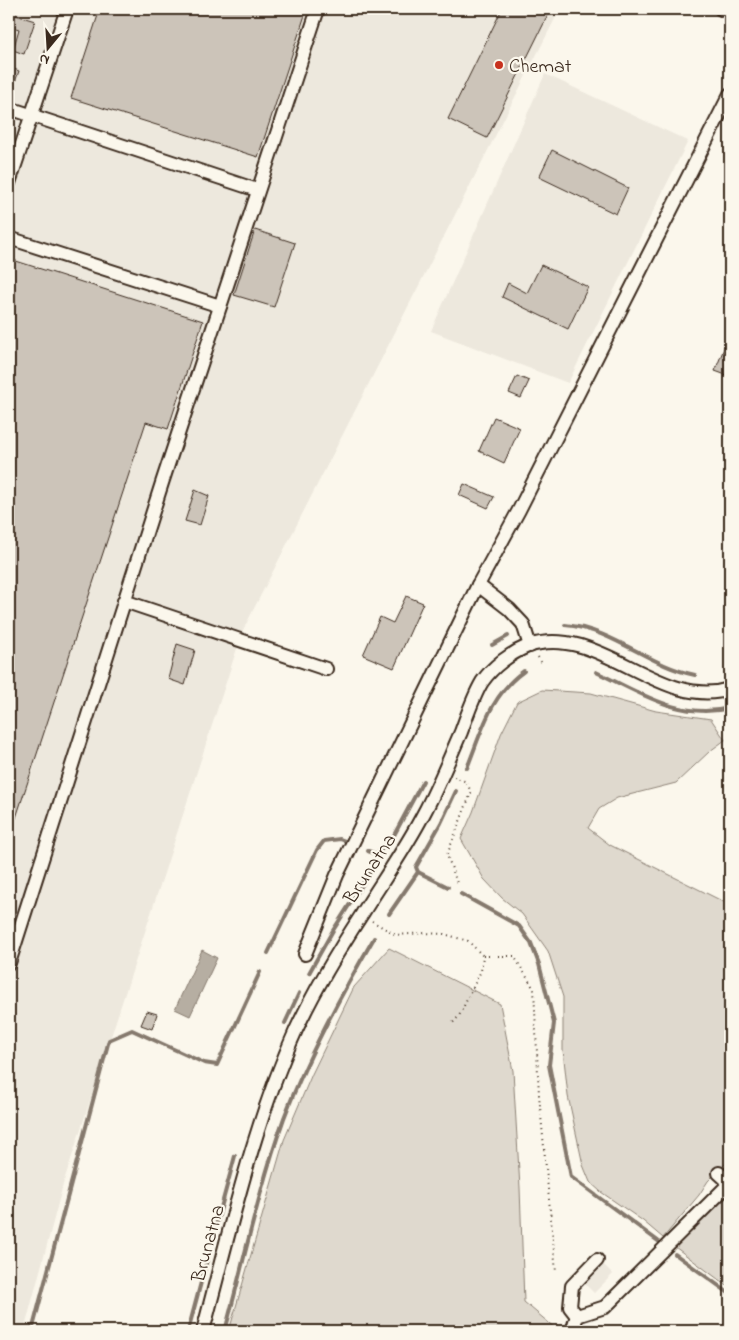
<svg xmlns="http://www.w3.org/2000/svg" width="739" height="1340" viewBox="0 0 739 1340" font-family="'Indie Flower',sans-serif">
<style>
.built{fill:#ede8dd}
.green{fill:#dfd9ce;stroke:#8d8276}
.water{fill:#b6aea2;stroke:#85796d}
.lines{fill:none;stroke-linecap:round;stroke-linejoin:round}
.stream{stroke:#85796d;stroke-width:4}
.building{fill:#ccc4b9;stroke:#3b2a1e}
.minor-casing{stroke:#3b2a1e;stroke-width:16}
.path{stroke:#3b2a1e;stroke-width:2;stroke-dasharray:1 4;stroke-linecap:butt}
.minor{stroke:#fbf7ec;stroke-width:12}
.poi-dot{fill:#c8321e;stroke:#fbf7ec;stroke-width:2}
.labels{text-anchor:middle;stroke-width:4.5;stroke-linejoin:round;paint-order:stroke}
.poi-label{font-size:20px;fill:#3b2a1e;stroke:#fbf7ec;text-anchor:start}
.street-label{font-size:20px;fill:#3b2a1e;stroke:#fbf7ec}
</style>
<rect width="100%" height="100%" fill="#fbf7ec"/>
<filter id="ink" filterUnits="userSpaceOnUse"><feTurbulence type="fractalNoise" baseFrequency=".02" numOctaves="2"/><feDisplacementMap in="SourceGraphic" scale="10" xChannelSelector="R" yChannelSelector="G"/><feConvolveMatrix kernelMatrix="1 2 1 2 8 2 1 2 1" color-interpolation-filters="sRGB"/></filter>
<g filter="url(#ink)">
<g class="built">
<polygon points="9,9 560,9 243,630 64,1181 24,1331 9,1331"/>
<polygon points="545,74 688,141 568,383 431,331"/>
<polygon points="595,1256 613,1274 594,1293 576,1275"/>
</g>
<g class="green">
<polygon points="542,690 591,693 656,711 711,719 725,740 710,751 676,783 617,798 599,809 588,828 610,845 730,905 730,1159 708,1181 699,1195 663,1238 643,1221 601,1192 590,1182 583,1165 568,1096 563,1050 563,997 548,951 522,914 502,898 484,879 461,839 473,812 501,734 517,702"/>
<polygon points="389,948 500,1004 513,1071 520,1188 524,1302 549,1323 558,1331 229,1331 284,1140 312,1074 354,987"/>
<polygon points="730,1192 730,1288 675,1247"/>
</g>
<polygon class="water" points="202,950 217,958 190,1016 175,1009"/>
<g class="lines">
<g class="stream">
<path d="M565,625C613,629 649,666 695,675"/>
<polyline points="492,645 508,636"/>
<path d="M596,672C641,693 679,720 730,708"/>
<path d="M467,768C482,731 490,695 524,671"/>
<polyline points="368,851 379,855"/>
<polyline points="418,872 448,887"/>
<polyline points="461,894 519,926 531,943 539,964 554,1023 549,1065 571,1177 658,1241"/>
<polyline points="389,914 418,872 416,867 441,823 456,791"/>
<polyline points="268,953 317,850 324,841 340,839 348,842"/>
<polyline points="309,973 332,932 376,863 379,852 393,837 423,781"/>
<polyline points="285,1023 299,993"/>
<polyline points="213,1237 235,1156"/>
<polyline points="675,1254 730,1294"/>
<polyline points="32,1331 109,1040 132,1030 204,1063 217,1065 260,972"/>
<polyline points="188,1331 208,1256"/>
<path d="M225,1331C244,1261 259,1188 284,1118C308,1055 340,996 374,938"/>
</g>
</g>
<g class="building">
<polygon points="100,9 307,9 258,157 71,98"/>
<polygon points="502,9 551,9 487,138 448,119"/>
<polygon points="9,13 35,21 24,54 13,50 19,29 9,26"/>
<polygon points="9,67 19,71 10,96 9,96"/>
<polygon points="552,150 628,188 616,214 539,177"/>
<polygon points="255,230 295,243 274,307 234,295"/>
<polygon points="13,260 203,321 168,429 146,422 11,833 9,832 9,274"/>
<polygon points="541,265 588,287 568,329 502,297 508,283 527,293"/>
<polygon points="730,333 730,363 726,375 715,371"/>
<polygon points="517,376 529,381 521,398 509,393"/>
<polygon points="494,417 520,428 504,463 479,451"/>
<polygon points="464,484 494,497 488,508 459,495"/>
<polygon points="195,490 209,496 200,525 185,521"/>
<polygon points="406,596 423,603 394,668 363,655 380,617 393,623"/>
<polygon points="177,644 195,650 185,685 168,679"/>
<polygon points="147,1011 157,1014 152,1029 141,1025"/>
</g>
<g class="lines">
<defs>
<g id="minor">
<polyline points="721,9 730,12"/>
<polyline points="9,108 257,190"/>
<polyline points="9,183 67,9"/>
<polyline points="9,238 220,306"/>
<polyline points="478,585 509,609 523,624 530,646"/>
<polyline points="124,601 326,669"/>
<polyline points="305,954 337,875 478,585 519,510 730,94"/>
<polyline points="9,963 162,483 318,9"/>
<polyline points="577,1316 605,1307 730,1183 719,1173"/>
<polyline points="577,1316 570,1307 572,1286 597,1260"/>
<path d="M203,1331C230,1230 253,1125 296,1030C315,989 338,951 362,914C383,880 406,848 424,813C438,787 449,759 461,732C467,716 473,697 482,682C493,666 511,653 528,646C599,622 659,711 730,689"/>
<polyline points="572,1331 577,1316"/>
</g>
</defs>
<use href="#minor" class="minor-casing"/>
<g class="path">
<polyline points="538,657 543,665"/>
<polyline points="454,777 467,782 471,793 447,855 457,883"/>
<polyline points="372,921 396,935 425,933 444,934 468,941 483,956 481,971 459,1016 451,1025"/>
<polyline points="483,956 514,956 534,989 539,1095 556,1272"/>
</g>
<use href="#minor" class="minor"/>
</g>
</g>
<circle class="poi-dot" cx="499" cy="65" r="5"/>
<g class="labels">
<g class="poi-label">
<text x="509" y="72">Chemat</text>
</g>
<g class="street-label">
<text transform="translate(369 868) rotate(-57)" y="7">Brunatna</text>
<text transform="translate(207 1243) rotate(-75)" y="7">Brunatna</text>
</g>
</g>
<rect width="739" height="1340" fill="none" stroke="#fbf7ec" stroke-width="30"/>
<rect x="15" y="15" width="709" height="1310" fill="none" stroke="#3b2a1e" stroke-width="2" filter="url(#ink)"/>
<g transform="translate(48 48) rotate(198)" stroke="#fbf7ec" stroke-width="4" paint-order="stroke">
<path d="M0-4L9 19L0 12L-9 19Z" fill="#3b2a1e"/>
<text y="-8" font-size="14" font-weight="bold" text-anchor="middle" fill="#3b2a1e">N</text>
</g>
</svg>
